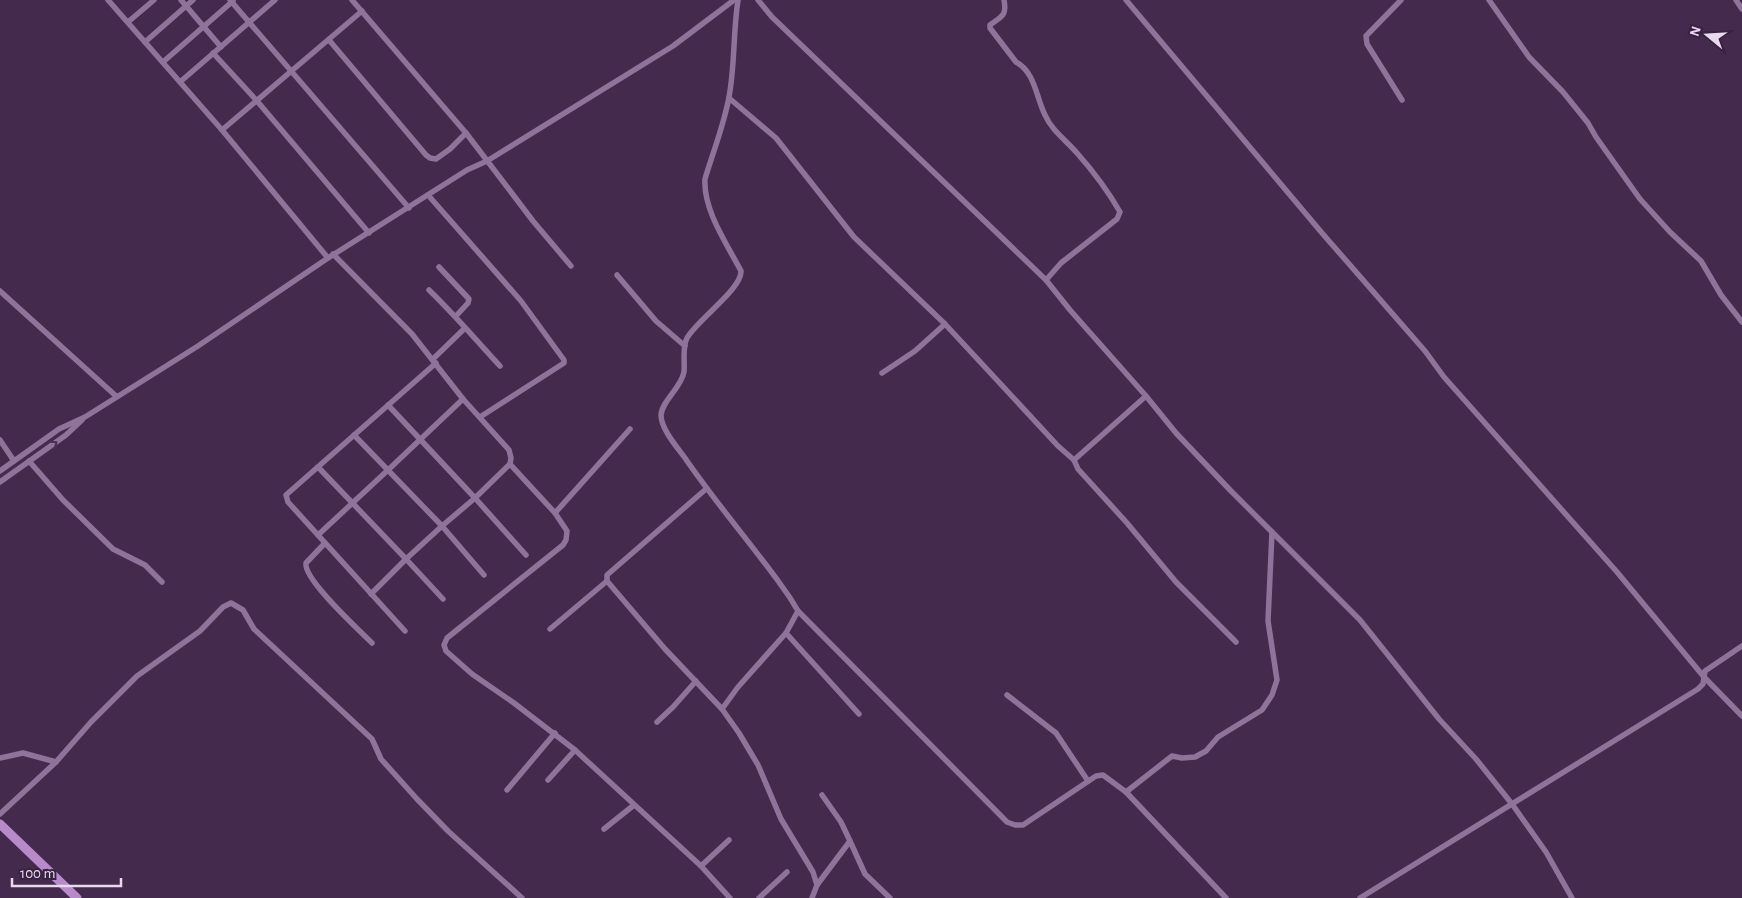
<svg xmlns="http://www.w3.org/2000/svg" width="1742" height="898" viewBox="0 0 1742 898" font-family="'Alegreya Sans',sans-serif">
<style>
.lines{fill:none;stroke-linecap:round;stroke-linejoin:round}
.minor{stroke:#8f739a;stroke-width:5.5}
.primary{stroke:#b78ac9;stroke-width:9}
.oneway{stroke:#4a3154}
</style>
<rect width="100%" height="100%" fill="#442b4d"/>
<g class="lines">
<g class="minor">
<polyline points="108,0 222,130 328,258"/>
<polyline points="181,0 221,47"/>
<polyline points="230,0 409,208"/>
<polyline points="352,0 466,133 533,221 571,266"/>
<path d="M738,0C733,32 735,65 729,97C724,125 713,152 705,179C703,210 727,244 741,271C742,289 697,320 687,338C682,347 685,362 684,372C681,388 662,401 661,415C661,429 677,447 685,458C715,502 750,542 781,585C787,593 793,602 798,611L786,633L738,687L722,709L739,733L758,765L781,819L813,872L817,885L812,898"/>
<polyline points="758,0 772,17 1046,280 1070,310 1146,396 1176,433 1230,490 1360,620 1439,719 1476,759 1512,804 1546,852 1572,898"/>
<path d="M1004,0C1007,16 1002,16 990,25V28L1016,62C1035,72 1036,97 1045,115C1052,131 1066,140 1077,153C1093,171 1108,191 1120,212L1117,219L1061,263L1046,280"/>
<polyline points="1126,0 1322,233 1425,351 1444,377 1617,572 1704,677 1742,716"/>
<polyline points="1401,0 1366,36 1367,44 1402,100"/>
<polyline points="1489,0 1529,57 1563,92 1588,123 1596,137 1640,199 1670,232 1701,261 1721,295 1742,322"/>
<polyline points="1736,0 1742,9"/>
<polyline points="128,22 154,0"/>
<polyline points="329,40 426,155 430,158 436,159 450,149 466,133"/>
<polyline points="145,42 193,0"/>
<polyline points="213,53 257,101 369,233"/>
<polyline points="163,62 233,1"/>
<polyline points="180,82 275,0"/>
<polyline points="729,98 776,138 854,237 945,324 1058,446 1074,460"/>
<polyline points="222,130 362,11"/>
<polyline points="428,195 521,301 564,360 564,363 480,417"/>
<polyline points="333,254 412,334 463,399 509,450 511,458 510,464 475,498 526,555"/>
<polyline points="439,267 469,299 468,303 456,316"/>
<polyline points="617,275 656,321 685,346"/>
<path d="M429,290C454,314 476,340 500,366"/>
<polyline points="0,291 116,396"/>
<polyline points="433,359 465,328"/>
<polyline points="882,373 915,351 945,324"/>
<polyline points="1146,396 1074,460 1078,469 1127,523 1176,582 1236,642"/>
<polyline points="388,405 475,498 442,526 484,575"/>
<polyline points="354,435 442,526 406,559 443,599"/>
<polyline points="0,440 14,461"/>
<polyline points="29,461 63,500 113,549 145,565 162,582"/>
<polyline points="510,464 555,513 567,531 566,540 563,545 447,638 444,645 446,651 472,674 514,703 575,750 701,866 730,898"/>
<polyline points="318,467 406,559 371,594"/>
<polyline points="0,471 59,429 85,417 198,346 328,258 467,170 487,161 673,46 734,0"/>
<polyline points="0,482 66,435 82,420"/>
<polyline points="555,513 630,429"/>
<polyline points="318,535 388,470 463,399"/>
<path d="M325,543L306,563C303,579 359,630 372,643"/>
<polyline points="607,581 665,649 722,709"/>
<polyline points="798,611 1007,822 1015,825 1023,825 1096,776 1103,775 1126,792 1226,898"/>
<polyline points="550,629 607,581 607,575 706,489"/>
<polyline points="405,631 288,502 286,495 436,363"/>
<polyline points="786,633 859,714"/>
<polyline points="1007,695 1056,733 1088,781"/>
<polyline points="657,722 673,707 696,681"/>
<polyline points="0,758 23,753 56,762 91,722 137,676 200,631 223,607 231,603 243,610 254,629 372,739 381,759 417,799 448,831 522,898"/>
<polyline points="548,780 575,750"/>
<polyline points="507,790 555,733"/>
<polyline points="1126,792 1172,756 1182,758 1195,757 1206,751 1218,737 1262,710 1272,695 1277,680 1268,621 1272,532"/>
<polyline points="822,795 841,822 850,841"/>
<polyline points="0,814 56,762"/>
<polyline points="604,829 634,805"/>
<polyline points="701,866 729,840"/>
<polyline points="817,885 850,841 865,874 890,898"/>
<polyline points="759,898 787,872"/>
<polyline points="1360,898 1698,689 1703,684 1705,671 1742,646"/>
</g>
<polyline class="primary" points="0,824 77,898"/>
</g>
<defs><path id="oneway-chevron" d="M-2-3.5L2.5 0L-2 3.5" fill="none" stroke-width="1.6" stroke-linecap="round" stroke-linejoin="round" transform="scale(1.25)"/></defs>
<use class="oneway" href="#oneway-chevron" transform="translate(54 444) rotate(-34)"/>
<g transform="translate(1707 35) rotate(288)" stroke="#392142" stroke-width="4" paint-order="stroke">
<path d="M0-4L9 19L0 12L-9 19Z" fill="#e8d9ef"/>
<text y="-8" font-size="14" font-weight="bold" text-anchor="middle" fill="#e8d9ef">N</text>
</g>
<path d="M12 878v8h109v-8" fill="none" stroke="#e8d9ef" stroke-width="2.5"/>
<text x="20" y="878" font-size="15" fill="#e8d9ef" stroke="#392142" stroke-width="4" paint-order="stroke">100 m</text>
</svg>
